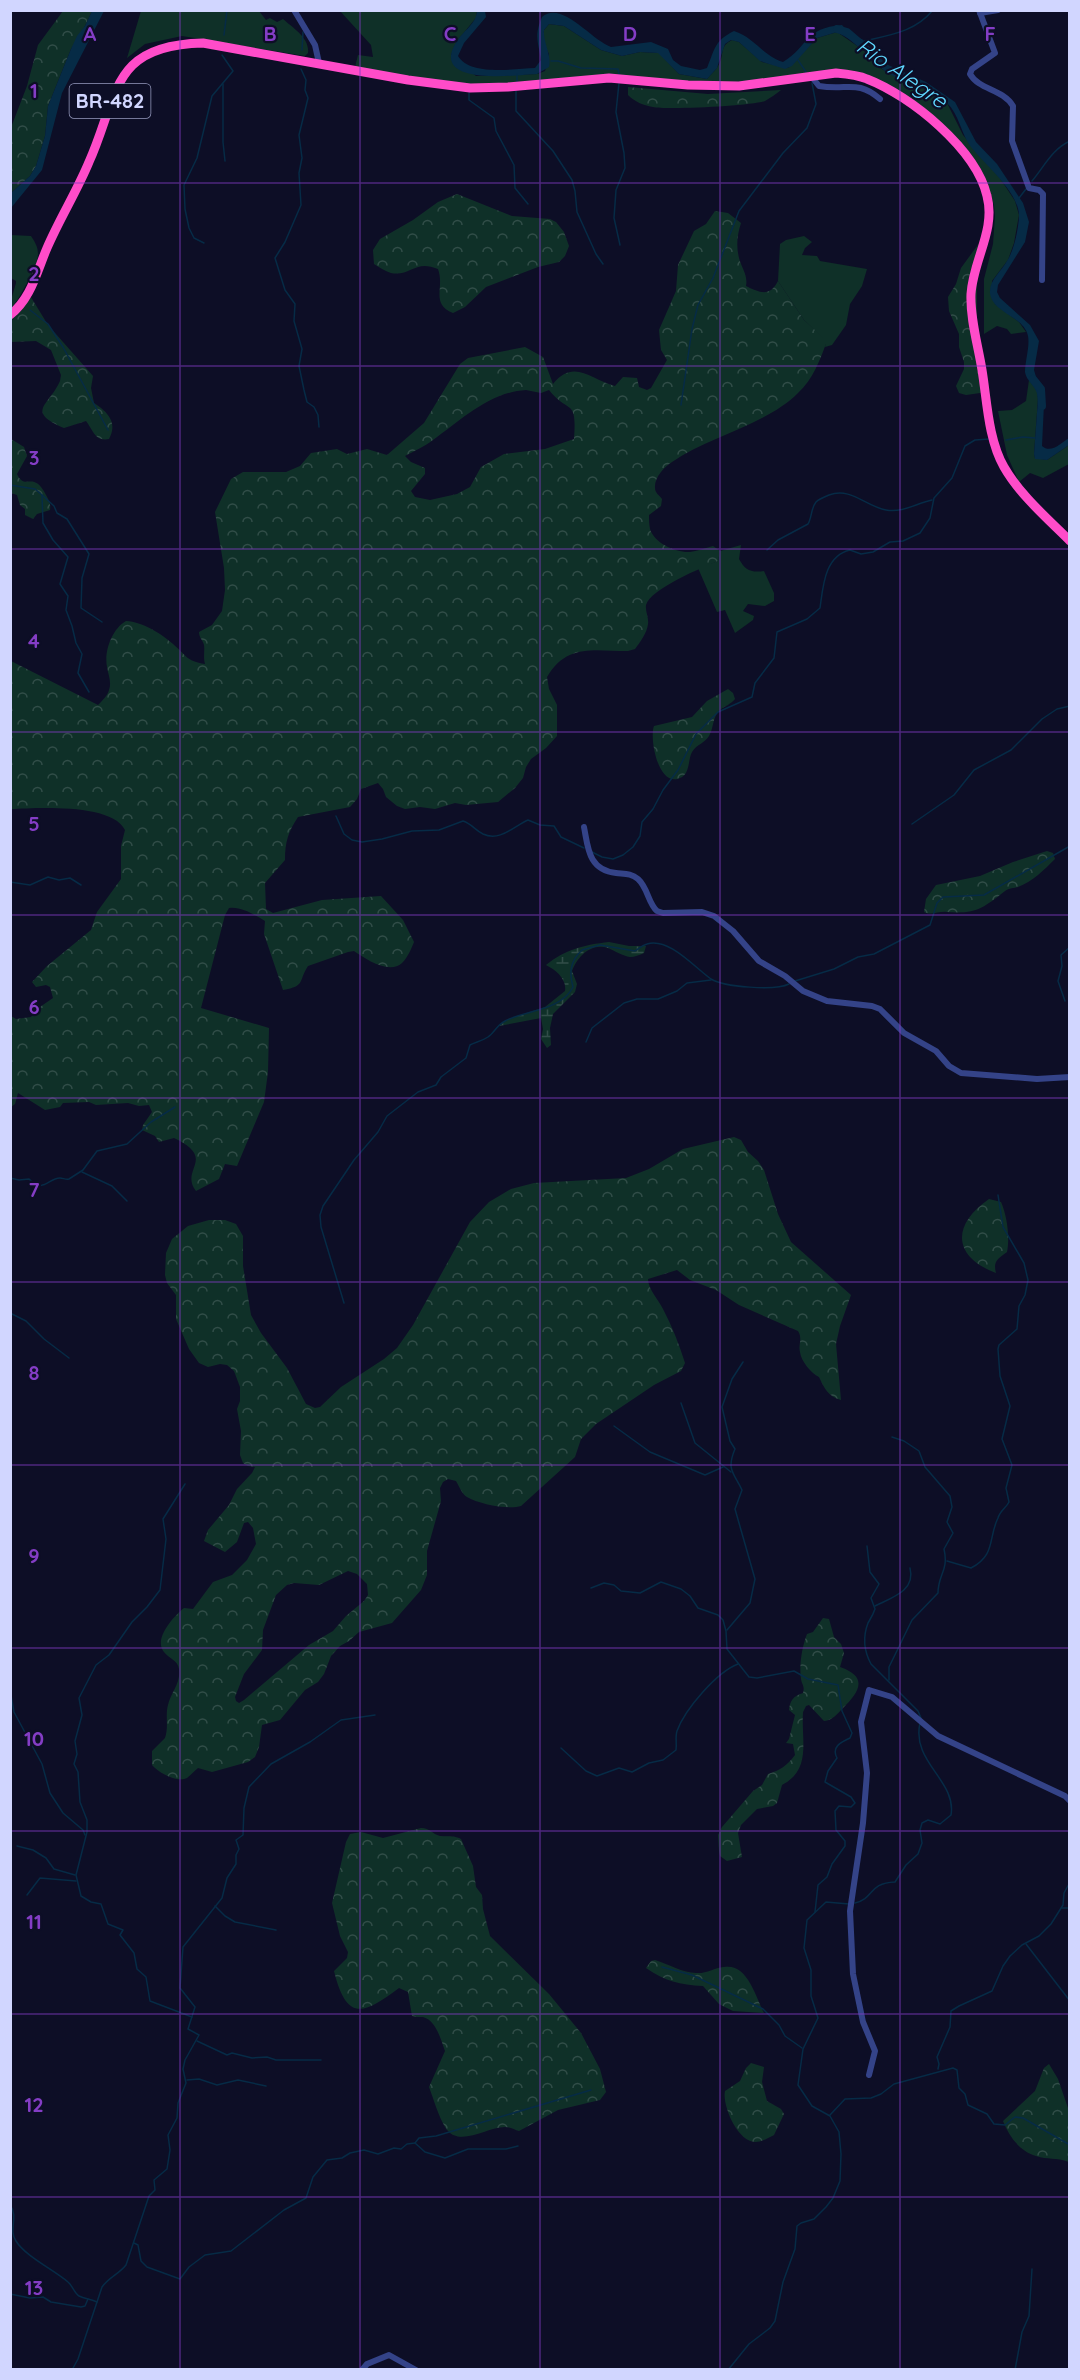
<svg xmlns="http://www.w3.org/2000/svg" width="1080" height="2380" viewBox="0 0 1080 2380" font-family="Quicksand,sans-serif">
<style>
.grass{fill:#0f3028}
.forest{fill:url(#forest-crowns);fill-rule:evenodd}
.wetland{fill:url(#wetland-marsh)}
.water{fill:#062b46}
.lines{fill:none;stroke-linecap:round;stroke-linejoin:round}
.stream{stroke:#062b46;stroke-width:1.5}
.river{stroke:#062b46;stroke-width:8}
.minor{stroke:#344388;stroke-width:6}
.highway{stroke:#ff4cc9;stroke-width:9}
.grid{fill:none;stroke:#843dc5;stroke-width:1.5;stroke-opacity:0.55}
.labels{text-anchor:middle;stroke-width:4.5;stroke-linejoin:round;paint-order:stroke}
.shield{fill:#0d0e26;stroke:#969abe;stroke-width:1.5}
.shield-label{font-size:20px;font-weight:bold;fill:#d1d6ff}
.water-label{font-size:22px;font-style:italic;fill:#5fd8ff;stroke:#0d0e26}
.grid-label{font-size:20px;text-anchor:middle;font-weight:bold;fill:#843dc5;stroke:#0d0e26;stroke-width:4.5;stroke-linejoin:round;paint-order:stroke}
</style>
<defs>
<pattern id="forest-crowns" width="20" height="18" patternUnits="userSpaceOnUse" patternTransform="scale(1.5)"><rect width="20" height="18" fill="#0f3028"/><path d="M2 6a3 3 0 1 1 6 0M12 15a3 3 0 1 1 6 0" fill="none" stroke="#314d48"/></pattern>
<pattern id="wetland-marsh" width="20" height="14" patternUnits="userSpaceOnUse" patternTransform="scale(1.5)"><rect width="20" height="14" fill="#0f3028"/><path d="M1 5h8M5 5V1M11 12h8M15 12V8" fill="none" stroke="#314d48"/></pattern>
</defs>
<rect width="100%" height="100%" fill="#0d0e26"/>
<g class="grass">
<path d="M141,11H259L266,20L270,18L277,22L283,19C293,28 310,38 308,53L305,56L182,36L145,44L127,58Z"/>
<path d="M340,11H477L476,18L457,41L451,55L476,76L537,74L545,71L549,54L544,44V30L549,24L564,26L601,50L622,56L640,52L659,53L679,74L707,79C711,74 718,68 720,62C724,52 720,46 732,40L739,42L762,62L788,68L817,38L837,32L866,52L876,65L888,73L915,83L946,101L963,135L998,175L1015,201L1019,215L1014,243L1008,260L992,281L995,304L1019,322L1026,332L1011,334L1007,329L997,326L984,334V279L993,244L995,216L994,205L987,183L979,170L947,129L854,74L749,85L647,79L449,85L355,67L358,55L373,57L371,45Z"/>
<path d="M11,235L31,236C35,242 38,247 38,254C38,266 19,299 11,309V300L16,283V281L11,278Z"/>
<polygon points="804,236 812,242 805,248 802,255 817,256 820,261 867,269 862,286 850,304 846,325 832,345 825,347 826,341 804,320 778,281 780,244 786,240"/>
<polygon points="1029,380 1037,390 1038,399 1034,454 1035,458 1047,460 1069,445 1069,464 1043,478 1030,473 1019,482 1007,455 998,411 1012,410 1026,401"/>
<path d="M741,545L739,559C745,570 751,573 764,571L774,593V601L765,606L748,604L743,611L754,616L753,620L735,633L725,610L717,612L698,568L718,561L720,551Z"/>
</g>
<g class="forest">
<polygon points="63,11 92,11 85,26 71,49 48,106 45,136 36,166 30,176 11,193 10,130 27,86 38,45"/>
<path d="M628,87L708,94L781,90C776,94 770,98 765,101C752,106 667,110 653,107C643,105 635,102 628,95Z"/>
<path d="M457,194L512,216L550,219L556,222L564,232L569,246L565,256L559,262L538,267L486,287L465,307L453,313C430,303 445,288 438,269C415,259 410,277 391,273C385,271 379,267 374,264L373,250L380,239L413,220L438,202Z"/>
<path d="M715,211L728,213L741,223C737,235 736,246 739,258C742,269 748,275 746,286C760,293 770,297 778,281L804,320L827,341C820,360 813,379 798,393C766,425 709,436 672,462C664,467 654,478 655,488C655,493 659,495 662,499L661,506L649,515C649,519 649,524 650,529C654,543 676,553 690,552C697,551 705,548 713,546L720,551L718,561C703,567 650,589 646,605C645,611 649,618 648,624C647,633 640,642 635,649L628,651C594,651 567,643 547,677L549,689L557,705V736L546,748L531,759L526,767L523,778L515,788L498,802L466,805L455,803L435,809L420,807L405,809L397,806L386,797L383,789L378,783L361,789L357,799L350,807L298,817C288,832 285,842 285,860L265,883L266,909L273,913L322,900L381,896L403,920L414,942C411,949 408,957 402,963C389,975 366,959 354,951L348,952L308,966C298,981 306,986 283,990L264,934L265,921C255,915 241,906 229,908L225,915L201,1008L269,1028L268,1072L264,1102L237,1166L225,1164L219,1179L196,1191C179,1169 218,1159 174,1138L159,1142L155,1136L142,1130L143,1125L152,1112L149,1105L139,1106L128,1103L96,1105L89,1102L63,1103L60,1107L45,1110L18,1093L15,1104L11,1107V1016L16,1019L31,1017L37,1009L53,998L50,987L46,985L36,987L32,982L47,966L91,930L97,912L121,879V846L125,830C112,803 37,808 11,809V661L98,705C102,701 108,695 109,690C112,682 108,674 107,667C104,651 112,629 126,621C142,622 161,633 173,644C187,656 186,661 205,664C203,657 205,651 204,645C203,640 199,638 199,632L212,625L222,611L225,590L224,568L215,512L231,479L243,472H286L300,466L311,453L337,449L347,454L367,449L387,455L424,423L460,364L468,358L525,347L543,357L553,384C574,358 591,380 615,386L623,377L637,378L639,387L647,390L651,388L667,360L661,350L659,330L676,291L678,265L694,231L706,224ZM526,390L541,393L549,390C569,415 577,397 574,439L545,449L504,454L481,467L470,487L457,494L430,500L415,497L411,491L425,474V468L411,462L405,456C414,451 424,447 433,440C461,420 490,392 526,390Z"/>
<polygon points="980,242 977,285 977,320 987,392 966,395 959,393 956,386 964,369 964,362 959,347 959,334 949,311 948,297 956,284 961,268"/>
<path d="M29,294L48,325L93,376L91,388L94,403C108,412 118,423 109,439C95,442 93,430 86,421L64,428C25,411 49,406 60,381L61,375L51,350L36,341L11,342V318Z"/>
<path d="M11,439L24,447L27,456L17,474C25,492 33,469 46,495C49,501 51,503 50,510L37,514L33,519L25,515V509L20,505L17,495L11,493Z"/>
<path d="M728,689L733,693L735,699C731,704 725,706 720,710C712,717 714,728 709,736C705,743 697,744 692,752C688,759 690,772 682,777C659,791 649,739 654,726L692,717L707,701Z"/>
<path d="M1047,851L1053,853L1055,859C1044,870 1033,881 1018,887C1014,888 1009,888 1005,891C982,909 976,914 947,912C938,911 932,916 924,912L926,899L936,885L980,876L1013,862Z"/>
<path d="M734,1137L741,1140L748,1152L758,1161L764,1170L778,1214L791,1242L851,1295L840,1326L836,1344L841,1400C828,1397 824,1387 819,1377C811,1373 801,1361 800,1352C798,1344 803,1339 798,1331L739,1305L716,1290L690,1280L677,1270L648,1279C648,1289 658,1299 663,1309C672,1326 679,1344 685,1363L681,1371L654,1385L596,1424L581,1439L575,1457L521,1506C508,1510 479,1504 467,1497C462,1494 459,1486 456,1481L448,1479L443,1482L440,1488L441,1501L427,1551V1575L421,1590L392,1623L359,1632L349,1641L340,1646L331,1656L324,1674L318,1682L305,1690L280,1720L262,1725L259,1747L255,1757L248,1762L212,1772L198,1768C194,1771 191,1775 187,1778C177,1783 159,1773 152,1765V1751L165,1738C169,1727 165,1716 168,1705C171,1692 181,1683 179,1669C178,1660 169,1659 164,1652C153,1639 174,1616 184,1608L193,1609L213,1582L232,1575L247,1560L256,1544L253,1528L248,1522L244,1523L237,1542L225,1552L204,1541L208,1530L229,1505L237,1489L252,1473L255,1467L248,1466L243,1463L240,1455L241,1431L237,1409L240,1401V1387L234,1371L227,1365L220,1364L208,1367L199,1363L189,1349L176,1319V1295L167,1283L165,1275L166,1253L172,1239L188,1226L209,1220H225L236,1224L243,1236V1266L251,1315L261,1333L287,1368L306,1404L315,1408L320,1407L341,1387L384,1359L397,1348L413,1325L470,1222L489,1202L511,1189L534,1183L626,1178L649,1169L683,1149ZM348,1571L357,1574L367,1584L368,1595L364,1601L346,1616L333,1631L309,1645L244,1700L239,1703L236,1701L235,1697L244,1674L262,1650L263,1630L276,1595L287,1585L294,1583L319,1585Z"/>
<path d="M989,1199L1001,1202C1007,1216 1010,1237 1007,1252C997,1259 993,1262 996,1273C953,1257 951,1225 989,1199Z"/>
<path d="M823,1618L829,1619L834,1637L841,1644L844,1653L840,1667C869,1677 859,1692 843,1708C837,1714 833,1720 824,1721L809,1705L806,1706L803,1712C801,1741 812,1769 782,1785L777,1803L773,1806L757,1809L741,1825L738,1833L742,1857L727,1861L720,1856L719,1851L718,1835L722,1827L753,1791L762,1785L768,1774C780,1770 787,1766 795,1755L793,1744L786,1743L789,1739L795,1715L789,1710C790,1701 793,1696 803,1693C805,1686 802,1685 801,1679C799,1665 802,1647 807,1634L813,1632Z"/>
<path d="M421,1828C430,1828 432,1834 440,1836C448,1837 453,1835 461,1839L473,1866L476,1887L482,1895L483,1909L490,1936L549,1994L581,2033L600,2069L606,2092L600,2100L558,2110L519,2131C515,2130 510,2127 505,2127C486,2127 458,2149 445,2127C438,2115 434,2100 429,2087L445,2051C441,2040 436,2020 423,2017C419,2017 416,2017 412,2016L408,1992L399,1988C364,2014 347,2023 334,1971L347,1958L348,1952L340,1936L332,1903L346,1842L350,1834L361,1832L383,1838Z"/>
<path d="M655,1960C668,1964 683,1973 696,1973C706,1974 714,1968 724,1967C747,1963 755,1995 764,2013L733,2011L719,2004L703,1986C680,1985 665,1981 646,1968L651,1961Z"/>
<path d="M751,2063L764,2067L762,2082L767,2101L781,2109L784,2114L774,2135C768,2138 762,2142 755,2142C738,2142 722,2106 725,2091L740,2081L746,2068Z"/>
<path d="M1049,2064L1058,2079L1069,2111V2162C1056,2157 1048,2160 1036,2156C1019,2151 1009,2136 1003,2121L1035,2091L1044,2068Z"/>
</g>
<path class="wetland" d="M609,942L629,946H646L644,953C640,955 634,957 630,957C623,956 615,951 608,948C591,942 577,957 572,971L577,984L575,992L553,1014L550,1028L551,1045L547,1048L541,1039L543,1029L541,1018L499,1026L508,1019L545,1007L565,991C567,979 556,970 546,965C566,949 584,945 609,942Z"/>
<g class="water">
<polygon points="92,11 104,11 62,93 42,170 11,208 11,193 30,176 36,166 45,136 48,106 71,49 77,36 85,26"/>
<path d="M477,11H485L486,17L464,43L458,56C470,76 513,69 535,68L541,60C538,41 534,36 542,17C562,0 591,40 611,47L651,42L668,49L673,60L681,66L700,70L707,68C715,49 714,41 734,31C754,37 763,56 783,62C809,46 804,28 842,25L852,37L862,39L886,64L926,82L955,102L976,142L997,164L1023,203L1029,222L1025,242L998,285L997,292L1000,298L1030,325L1039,341L1034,370L1044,404L1042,446C1051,454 1061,443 1069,438V445L1047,460L1035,459L1034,454L1038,399C1037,385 1027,383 1025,372C1025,361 1030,346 1028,336C1024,316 992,313 990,293C989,280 1001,272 1007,261C1014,250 1018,231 1019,217C1020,193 985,165 971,147C961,134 959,114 947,103C931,88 904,83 886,72C879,67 876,62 870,56C861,47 848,38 837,32L817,38L792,66L785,69L760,61L739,42L731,40L725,44L717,68L707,79L679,74L658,53L640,52L622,56L601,50L564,26L549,24L544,30C543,43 552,55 549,67L537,74C517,75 427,87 457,41C464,30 476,24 477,11Z"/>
</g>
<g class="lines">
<g class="stream">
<polyline points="224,35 227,10"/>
<path d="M864,41C890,35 915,32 933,10"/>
<polyline points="302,50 303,32"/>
<polyline points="798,60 806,72"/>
<polyline points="551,61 558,61 581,68 618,69 619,74"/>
<polyline points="301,69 306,80 305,90 308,98 299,135 302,158 299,173 301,205 285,242 275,258 285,290 295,304 294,321 302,349 299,366 304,390 307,402 314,407 318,415 319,427"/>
<polyline points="517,82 517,74"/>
<polyline points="619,83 616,112 624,153 625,168 616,190 614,218 620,245"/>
<polyline points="223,84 223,142 225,161"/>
<polyline points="516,91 516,111 553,151 572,180 575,191 577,212 596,254 603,264"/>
<polyline points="469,93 469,100 494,118 496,131 514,165 515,188 528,204"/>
<path d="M1032,181C1044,167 1052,149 1070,141"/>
<polyline points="1019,198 1026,189"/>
<polyline points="204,243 194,238 189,228 185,209 184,185 197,158 212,96 233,71 222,55"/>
<polyline points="10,296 11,296"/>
<polyline points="30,310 48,324 63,347 108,430"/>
<polyline points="681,405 692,329 698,305 713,278 739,211 783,153 807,128 816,104 812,83"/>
<polyline points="1006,440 1023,437 1035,438"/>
<polyline points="10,485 35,489 42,495 54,506 57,513 67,519 89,554 82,578 81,608 102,622"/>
<polyline points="42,495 43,523 53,540 68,557 60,584 68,596 66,610 72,626 76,643 82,654 78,673 89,692"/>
<path d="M767,550L778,540L808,524C812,517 811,508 816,502C819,499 824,497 829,495C851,487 865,506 886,510C903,513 917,503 932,500"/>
<path d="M336,816L344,834L352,840L362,842L382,839L412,831L439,830L463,821C472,824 475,830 483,834C500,842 514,826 528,820L540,825L554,826L561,837L584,848"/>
<polyline points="912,824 954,795 974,770 1011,750 1042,719 1057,709 1070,706"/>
<path d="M592,852L602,857L613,859L623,855L633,847L640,836L642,822L653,809L663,790L678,770L696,734L718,712L752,697L755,683L774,658L777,632L807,619L820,608C823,588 824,556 850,550L861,554L873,552L890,542L903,541L920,533L930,518L934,498L952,478L965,446L975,440L989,439"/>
<polyline points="10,882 30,885 48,877 59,880 70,878 81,885"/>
<polyline points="795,981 834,969 858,957 874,954 930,925 937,903 943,897 984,895 1070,846"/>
<polyline points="1065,1001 1058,981 1062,966 1061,955 1070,947"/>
<polyline points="586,1042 592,1028 624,1003 637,999 658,999 677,991 687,983 711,980"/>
<polyline points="82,1172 112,1186 127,1201"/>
<path d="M10,1178L19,1180L29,1179C44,1194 48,1178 60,1178C63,1178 66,1180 69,1179L83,1170L97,1151L127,1144L151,1122L175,1107"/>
<path d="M344,1303L321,1227L320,1215L323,1206L354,1160L378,1132L387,1116L418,1092L436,1085L441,1077L466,1058L470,1045C476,1042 482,1041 488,1037C494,1033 497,1025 505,1021C525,1010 561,1011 573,987C569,973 570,961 582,950L600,945L635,951C638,949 643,945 647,944C669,937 695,968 711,979C724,987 775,991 789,984"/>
<polyline points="10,1313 26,1321 44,1339 69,1358"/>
<polyline points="681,1403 695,1443 731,1472"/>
<polyline points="614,1426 650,1452 705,1475 723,1467"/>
<polyline points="10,1444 11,1444"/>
<polyline points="185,1484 163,1519 166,1539 160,1590 147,1607 132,1622 109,1655 96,1665 79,1698 82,1715 75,1741 77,1754 74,1764 78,1772 80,1802 87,1820 87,1832 76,1875 81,1896 91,1902 101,1904 108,1924 123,1930 120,1935 134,1953 137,1969 146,1977 150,2001 192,2017"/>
<path d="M867,1546L870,1572L879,1584L871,1598L875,1609C873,1615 871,1618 868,1623C863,1636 864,1651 871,1664L918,1711L921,1718"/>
<path d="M947,1561L971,1568C996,1555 988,1538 998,1518C1000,1511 1006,1508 1009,1502L1006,1488L1012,1465L1002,1439L1010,1406L1000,1376L998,1349L999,1345L1017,1329L1019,1306L1025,1295L1028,1280L1024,1263L1003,1227L998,1195"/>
<path d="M591,1588L604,1583L614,1585L621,1591L640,1593L661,1582L681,1589L690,1596L698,1608L718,1615L723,1620L726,1631L727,1649L749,1677L757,1678L794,1671L808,1679L838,1685L842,1711L852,1733L850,1738C841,1742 831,1747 837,1758L828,1771L825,1782L851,1797L855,1803L851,1807L839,1806L835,1811L836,1830L845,1841V1846L832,1864L827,1877L818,1885L815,1912"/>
<path d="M875,1606C891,1598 916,1591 910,1568"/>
<path d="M727,1630L750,1603L755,1579L735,1509L742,1490C734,1473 726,1470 735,1449L730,1441L722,1407L732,1379L743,1362"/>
<path d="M889,1680V1667L912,1620L938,1593C938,1574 949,1571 944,1549L953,1533L947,1522L952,1507L950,1496L925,1467L919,1451L904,1441L892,1437"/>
<polyline points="10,1690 14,1712 42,1764 50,1793 63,1813 83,1830 85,1835"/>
<path d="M561,1748L586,1771L597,1776L619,1768L632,1772L649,1763L663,1760L676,1750C677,1743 675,1737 677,1731C685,1709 717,1672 738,1664"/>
<polyline points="17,1846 33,1850 46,1858 54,1869 75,1875"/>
<polyline points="27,1895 40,1878 76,1881"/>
<path d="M855,1903C875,1898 868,1883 895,1882L906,1865L918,1854L922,1843L920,1830L922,1823L928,1820L940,1824L951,1815C957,1781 911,1762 920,1723"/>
<polyline points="215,1906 225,1916 235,1922 276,1930"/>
<polyline points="1062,1908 1070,1908"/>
<polyline points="1026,1944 1070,2001"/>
<polyline points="662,1967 692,1975 763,2009 779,2025 785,2036 802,2048"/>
<polyline points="197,2041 227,2055 232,2053 252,2058 267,2057 276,2060 321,2060"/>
<polyline points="938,2069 939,2064 937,2057 950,2027 951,2011 959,2006 992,1991 1003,1966 1010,1956 1022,1945 1039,1936 1051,1924 1063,1905 1064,1893 1070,1882"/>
<polyline points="187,2080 199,2079 217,2085 238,2080 266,2086"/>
<polyline points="830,2115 845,2099 871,2098 881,2094 894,2084 953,2068 957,2070 959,2088 965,2094 968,2105 987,2114 994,2124 1005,2125 1015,2117 1023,2118 1070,2145"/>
<polyline points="415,2143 425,2152 445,2158 468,2149 506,2149 518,2146"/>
<path d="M10,2205C19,2217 8,2230 16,2241C25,2256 54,2270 68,2282C72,2285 75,2294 79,2296C85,2299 91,2299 97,2302"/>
<polyline points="134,2243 138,2245 141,2261 147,2267 180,2279 189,2267 205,2255 231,2251 284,2210 306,2198 313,2177 327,2160 342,2158 350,2153 364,2150 378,2154 394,2148 401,2149 407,2144 415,2143 419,2138 436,2136 591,2090"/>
<polyline points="10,2294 30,2298 43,2297 51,2302 81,2307 85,2306 88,2299"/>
<path d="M72,2370L78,2359L102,2287C109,2277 119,2274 126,2265L149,2196L155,2190L154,2180L167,2169L170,2150L168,2135L177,2118L178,2103L186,2083L183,2069L185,2060L199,2035L188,2029L195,2007L180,1988L183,1947L222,1898L227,1878L236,1864V1855L239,1849L236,1840L243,1835L244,1808L249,1787L271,1764L310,1742L341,1720L375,1715"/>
<polyline points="728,2370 749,2344 770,2328 775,2321 783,2282 795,2249 797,2226 801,2223 814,2219 826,2207 833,2198 840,2181 841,2154 839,2132 830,2116 812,2106 798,2085 803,2049 818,2018 811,1996 811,1970 804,1948 807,1920 826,1902 849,1904"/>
<polyline points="1015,2370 1022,2332 1029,2316 1032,2269"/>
</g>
<g class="river">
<polyline points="837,29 847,32 861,44"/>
<polyline points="1033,379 1041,389 1042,406"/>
</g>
<g class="minor">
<polyline points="294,10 315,45 319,63"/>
<path d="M979,10L995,53L972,69L970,74C979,90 1003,89 1013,106L1012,141L1029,188L1039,190L1043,194L1042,280"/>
<polyline points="980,13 998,10"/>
<path d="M811,76L819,86C847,91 857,79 880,99"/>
<path d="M584,827C588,847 588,870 616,873C624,874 631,873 638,879C648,888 648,903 657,911L663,913L702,912L714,916L733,931L759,961L785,976L803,991L827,1001L872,1006L880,1009L904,1033L936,1051L949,1066L961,1073L1037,1079L1070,1077"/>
<polyline points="869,2075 875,2051 863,2022 853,1974 850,1911 863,1823 867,1773 861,1722 869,1690 892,1697 938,1736 1065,1796 1070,1801"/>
<polyline points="362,2370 367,2364 389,2355 416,2370"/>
</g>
<path class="highway" d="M10,315C31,299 37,271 47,248C60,218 77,191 89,162C119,95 110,45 203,43L408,80L470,88L508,87L609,78L688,85L739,86L836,73C847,74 858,75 867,79C911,96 976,149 987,196C996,230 973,260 971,294C970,319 978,345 982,370C987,400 988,439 1004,467C1020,495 1047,518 1070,541"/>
</g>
<path class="grid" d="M180,10V2370M360,10V2370M540,10V2370M720,10V2370M900,10V2370M10,183H1070M10,366H1070M10,549H1070M10,732H1070M10,915H1070M10,1098H1070M10,1282H1070M10,1465H1070M10,1648H1070M10,1831H1070M10,2014H1070M10,2197H1070"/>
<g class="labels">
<rect class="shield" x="69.5" y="84" width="81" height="34" rx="4.5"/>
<g class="shield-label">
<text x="110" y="108">BR-482</text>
</g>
<g class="water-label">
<text transform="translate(902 73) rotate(35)" y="8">Rio Alegre</text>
</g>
</g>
<g class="grid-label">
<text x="90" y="41">A</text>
<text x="270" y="41">B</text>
<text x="450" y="41">C</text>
<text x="630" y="41">D</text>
<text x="810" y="41">E</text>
<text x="990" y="41">F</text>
<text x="34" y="98">1</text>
<text x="34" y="281">2</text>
<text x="34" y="465">3</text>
<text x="34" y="648">4</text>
<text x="34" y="831">5</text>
<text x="34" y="1014">6</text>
<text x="34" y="1197">7</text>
<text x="34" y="1380">8</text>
<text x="34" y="1563">9</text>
<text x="34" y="1746">10</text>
<text x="34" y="1929">11</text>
<text x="34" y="2112">12</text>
<text x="34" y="2295">13</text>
</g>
<rect width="1080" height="2380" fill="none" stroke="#d1d6ff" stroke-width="24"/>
</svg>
